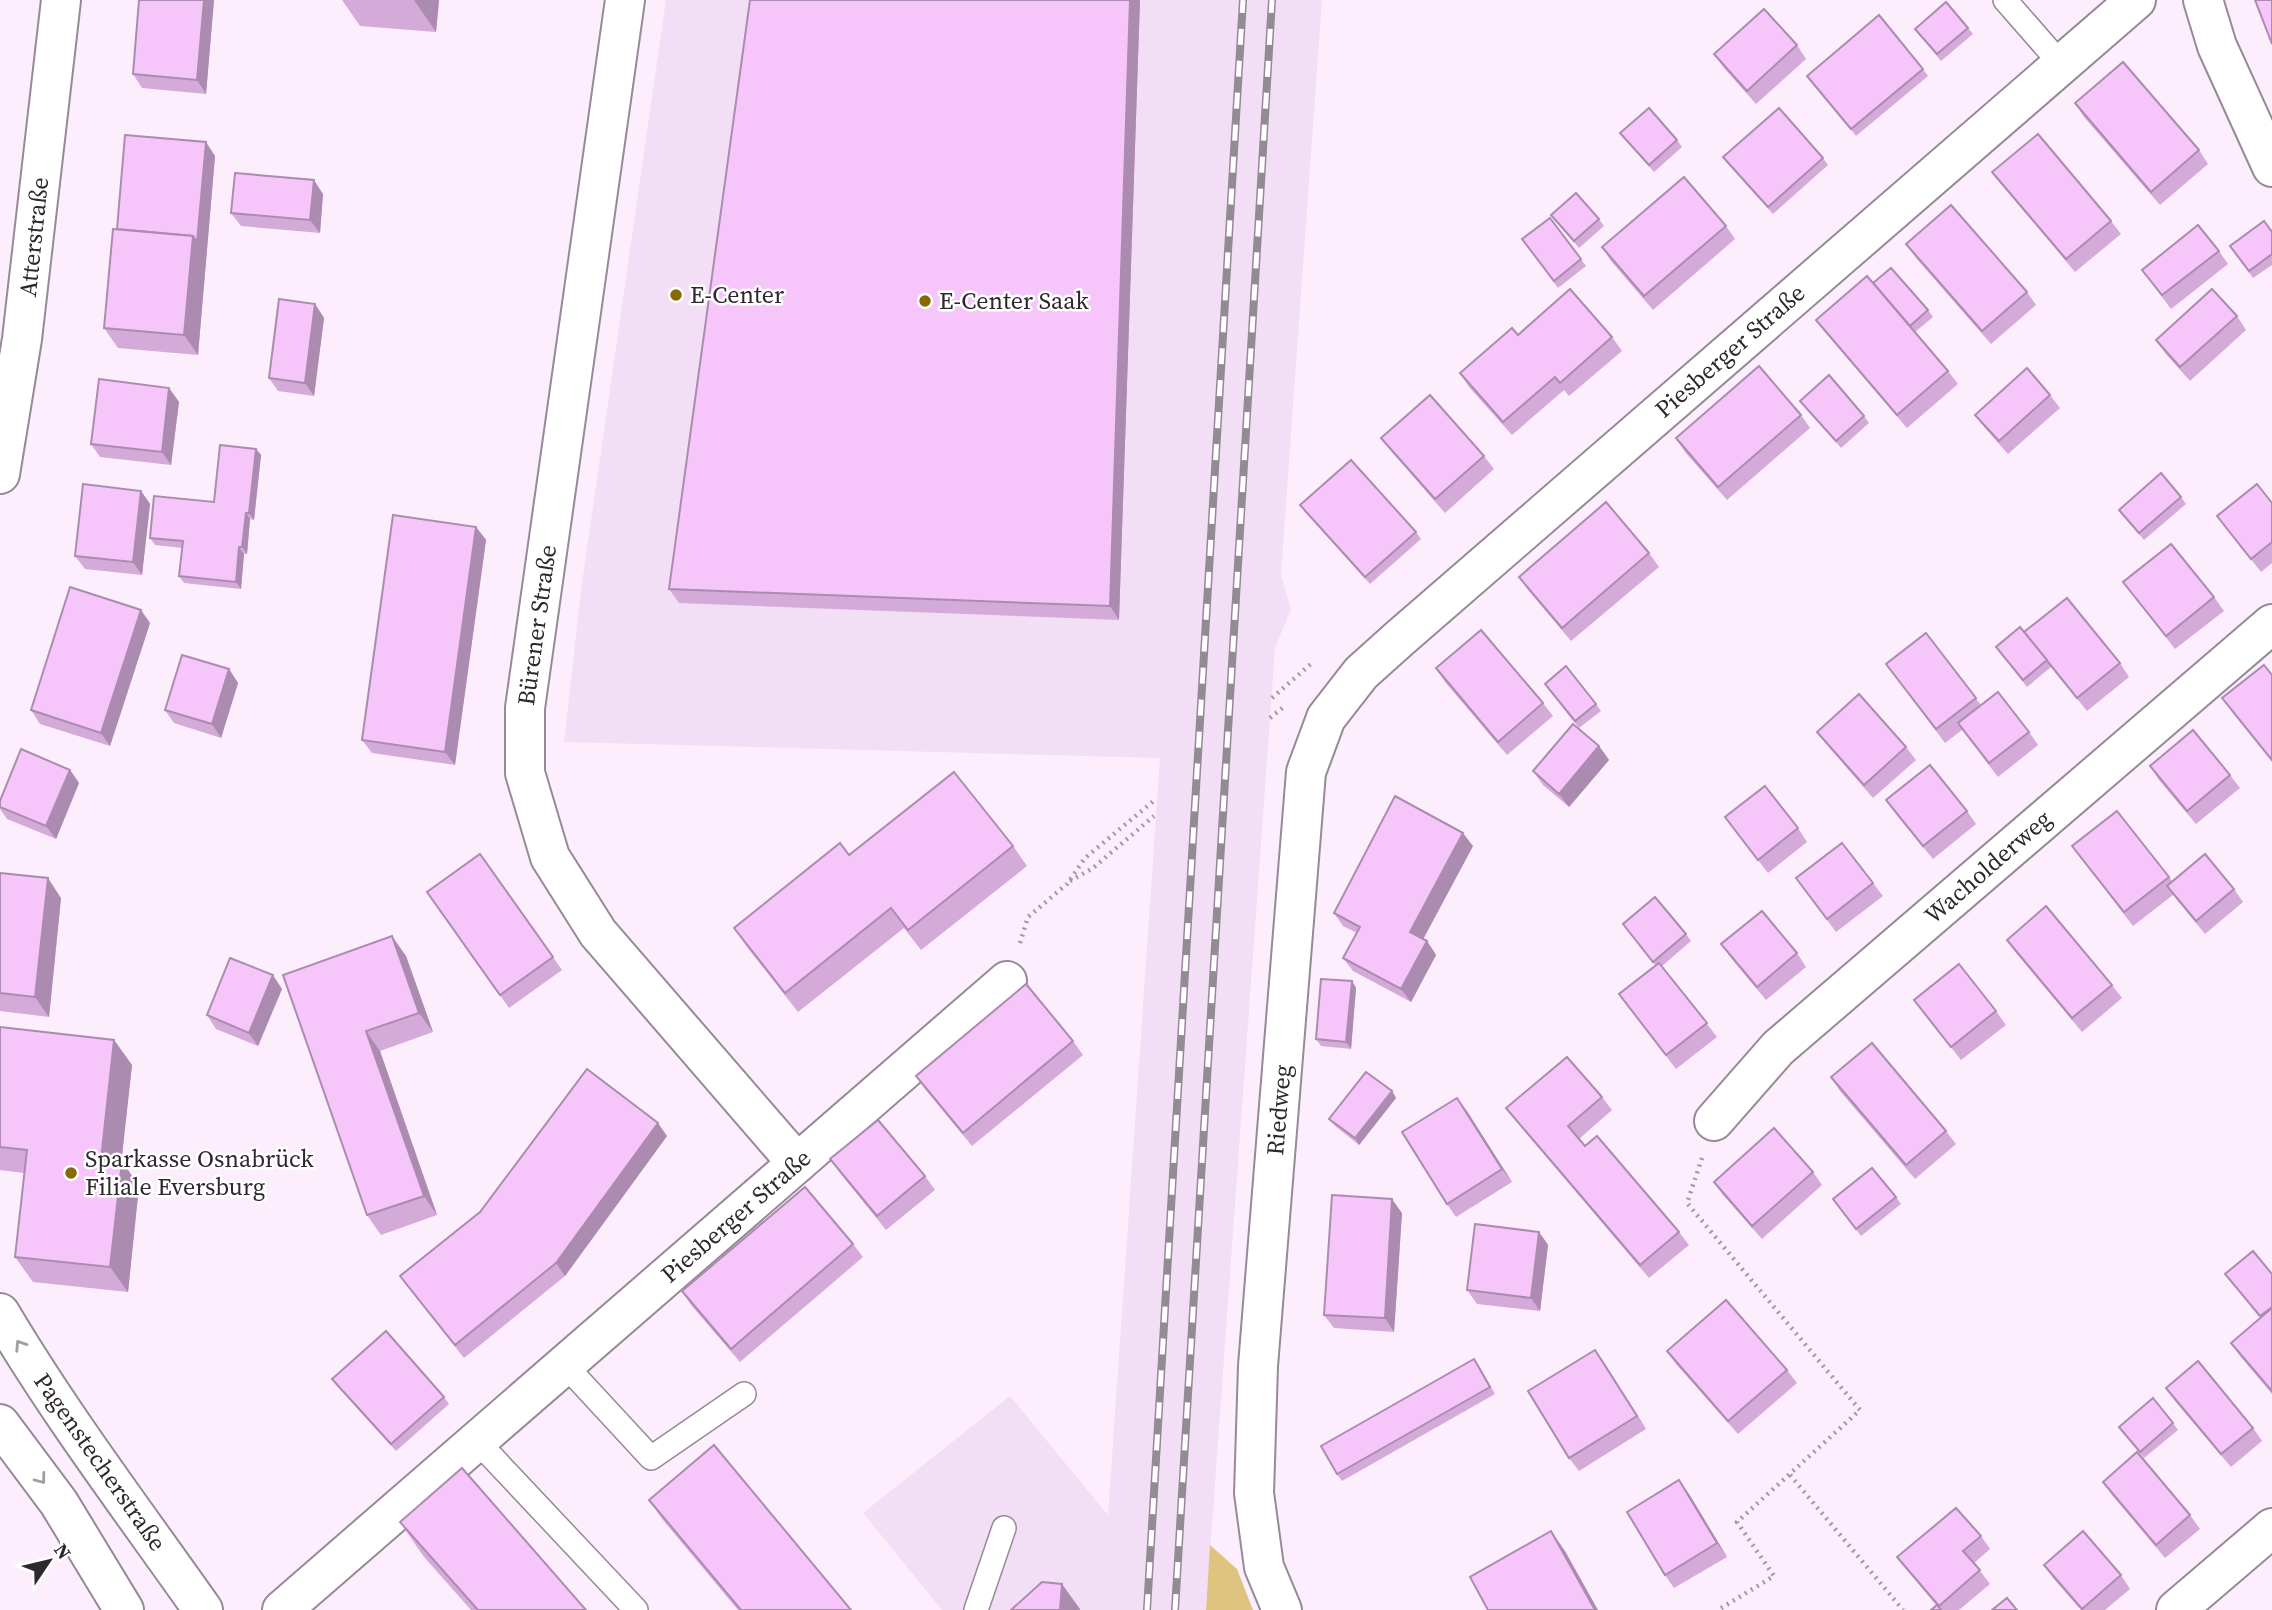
<svg xmlns="http://www.w3.org/2000/svg" width="2272" height="1610" viewBox="0 0 2272 1610" font-family="'Source Serif 4',serif">
<style>
.built{fill:#f3dff5}
.green{fill:#dfc480}
.lines{fill:none;stroke-linecap:round;stroke-linejoin:round}
.service-casing{stroke:#968998;stroke-width:26}
.minor-casing{stroke:#968998;stroke-width:42}
.tertiary-casing{stroke:#968998;stroke-width:42}
.secondary-casing{stroke:#968998;stroke-width:42}
.path{stroke:#a398a4;stroke-width:4.5;stroke-dasharray:2 5;stroke-linecap:butt}
.service{stroke:#fff;stroke-width:23}
.minor{stroke:#fff;stroke-width:38}
.tertiary{stroke:#fff;stroke-width:38}
.secondary{stroke:#fff;stroke-width:38}
.rail-casing{stroke:#948a95;stroke-width:8}
.rail{stroke:#fff;stroke-width:5;stroke-dasharray:16;stroke-linecap:butt}
.wall{fill:#d4aad8}
.shaded-wall{fill:#ac8bb0}
.building{fill:#f6c6fb;stroke:#ac8bb0;stroke-width:2}
.oneway{stroke:#a19ea1}
.poi-dot{fill:#876904;stroke:#fff;stroke-width:2.5}
.labels{text-anchor:middle;stroke-width:5;stroke-linejoin:round;paint-order:stroke}
.street-label{font-size:24px;fill:#2e282e;stroke:#fff}
.poi-label{font-size:24px;fill:#2e282e;stroke:#fff;text-anchor:start}
</style>
<rect width="100%" height="100%" fill="#fdeefe"/>
<polygon class="built" points="666,0 1322,0 1281,575 1291,609 1275,648 1206,1610 942,1610 863,1513 1010,1396 1108,1515 1160,758 564,742 581,590"/>
<polygon class="green" points="1210,1545 1237,1569 1253,1610 1206,1610"/>
<g class="lines">
<defs>
<g id="service">
<polyline points="2005,0 2061,64"/>
<polyline points="565,1365 651,1458 744,1394"/>
<polyline points="477,1441 636,1610"/>
<polyline points="976,1610 1004,1528"/>
</g>
<g id="minor">
<polyline points="625,0 525,708 525,773 550,857 598,933 797,1163"/>
<polyline points="2203,0 2217,46 2272,167"/>
<polyline points="1714,1121 1778,1048 2272,624"/>
<polyline points="282,1610 1007,981"/>
<polyline points="1282,1610 1264,1567 1254,1493 1258,1366 1306,772 1326,718 1361,673 1400,638 2136,0"/>
<polyline points="2176,1610 2272,1528"/>
</g>
<polyline id="tertiary" points="0,474 22,339 61,0"/>
<g id="secondary">
<path d="M0,1313C61,1416 134,1512 203,1610"/>
<polyline points="0,1424 59,1503 124,1610"/>
</g>
</defs>
<use href="#service" class="service-casing"/>
<use href="#minor" class="minor-casing"/>
<use href="#tertiary" class="tertiary-casing"/>
<use href="#secondary" class="secondary-casing"/>
<g class="path">
<polyline points="1272,698 1313,662"/>
<polyline points="1270,718 1286,705"/>
<polyline points="1070,881 1093,868 1154,816"/>
<polyline points="1020,943 1028,917 1067,884 1085,858 1156,799"/>
<polyline points="1702,1158 1687,1203 1860,1410 1737,1522 1774,1576 1718,1610"/>
<polyline points="1790,1475 1903,1610"/>
</g>
<use href="#service" class="service"/>
<use href="#minor" class="minor"/>
<use href="#tertiary" class="tertiary"/>
<use href="#secondary" class="secondary"/>
<defs>
<g id="rail">
<polyline points="1147,1610 1243,0"/>
<polyline points="1175,1610 1272,0"/>
</g>
</defs>
<use href="#rail" class="rail-casing"/>
<use href="#rail" class="rail"/>
</g>
<g class="wall">
<polygon points="139,0 214,0 206,94 142,88 133,74"/>
<polygon points="342,0 439,0 436,32 360,26"/>
<polygon points="750,0 1140,0 1119,620 679,603 669,589"/>
<polygon points="1968,28 1973,34 1941,61 1915,29"/>
<polygon points="1797,45 1806,59 1756,104 1724,68 1714,54"/>
<polygon points="1923,69 1928,76 1856,136 1807,76"/>
<polygon points="2075,103 2199,150 2208,164 2160,205 2084,117"/>
<polygon points="1620,133 1677,140 1682,147 1654,172"/>
<polygon points="215,156 198,355 118,348 104,328 117,229"/>
<polygon points="1723,157 1823,158 1828,165 1773,214 1728,164"/>
<polygon points="1992,172 2111,221 2121,234 2075,272 2002,185"/>
<polygon points="323,194 320,233 241,226 231,213"/>
<polygon points="1551,215 1599,219 1604,226 1579,248"/>
<polygon points="1550,218 1586,266 1558,288 1522,239"/>
<polygon points="1726,226 1735,239 1653,310 1611,261 1602,247"/>
<polygon points="2272,232 2272,265 2253,278 2230,246"/>
<polygon points="1906,244 2027,292 2036,305 1991,344 1916,258"/>
<polygon points="2219,251 2228,264 2171,309 2142,270"/>
<polygon points="1873,283 1928,310 1933,317 1915,332 1948,371 1958,384 1907,428 1826,333 1816,320"/>
<polygon points="315,304 324,318 314,396 278,391 269,378"/>
<polygon points="2237,316 2246,330 2190,381 2165,353 2156,340"/>
<polygon points="1518,335 1612,337 1622,351 1569,396 1564,390 1512,435 1469,387 1460,373"/>
<polygon points="169,388 179,402 171,465 100,457 91,444"/>
<polygon points="2050,395 2060,408 2008,454 1985,428 1975,415"/>
<polygon points="1800,401 1864,416 1869,423 1841,448"/>
<polygon points="1801,415 1810,428 1727,500 1685,452 1676,438"/>
<polygon points="1381,438 1484,456 1494,469 1445,513 1391,451"/>
<polygon points="256,449 261,455 254,520 250,519 247,554 244,554 241,589 184,583 179,576 182,548 155,545 150,538 214,502"/>
<polygon points="141,491 150,504 142,575 85,569 75,556"/>
<polygon points="2181,497 2186,504 2144,540 2119,510"/>
<polygon points="2272,503 2272,563 2261,572 2217,516"/>
<polygon points="1300,505 1416,532 1421,539 1370,584 1305,512"/>
<polygon points="476,527 486,540 455,765 372,753 362,740"/>
<polygon points="1649,553 1659,567 1571,641 1528,590 1519,577"/>
<polygon points="2123,582 2214,597 2224,611 2175,649"/>
<polygon points="150,623 110,746 40,724 31,710"/>
<polygon points="1926,633 1981,705 2029,732 2038,745 1998,777 1962,730 1945,743 1886,664"/>
<polygon points="2026,635 2120,663 2129,677 2087,711 2051,667 2027,687 1996,647"/>
<polygon points="1436,668 1543,703 1553,716 1507,755 1445,682"/>
<polygon points="229,669 238,683 221,738 174,723 165,710"/>
<polygon points="2272,675 2272,762 2232,712 2222,698"/>
<polygon points="1549,690 1596,704 1601,711 1579,728"/>
<polygon points="1817,732 1906,747 1916,760 1873,798 1827,745"/>
<polygon points="1599,746 1609,760 1569,807 1543,785 1533,771"/>
<polygon points="2150,766 2230,775 2240,788 2196,824 2159,780"/>
<polygon points="70,770 79,783 56,839 7,819 0,809 0,801"/>
<polygon points="1886,800 1967,811 1976,824 1933,859 1896,814"/>
<polygon points="2117,811 2173,882 2234,889 2243,902 2205,934 2173,895 2133,926 2072,846"/>
<polygon points="1725,817 1798,828 1807,842 1768,873"/>
<polygon points="1013,846 1027,866 921,950 904,928 798,1012 747,947 734,928"/>
<polygon points="1473,846 1423,939 1427,941 1436,955 1411,1002 1353,971 1343,958 1357,933 1343,926 1334,913"/>
<polygon points="480,854 562,970 509,1008 427,892"/>
<polygon points="0,873 61,898 49,1017 0,1011"/>
<polygon points="1796,878 1873,883 1883,896 1836,932"/>
<polygon points="1623,924 1686,934 1691,941 1662,966 1717,1037 1676,1069 1619,994 1656,966"/>
<polygon points="2007,940 2112,985 2122,998 2082,1032 2016,953"/>
<polygon points="1721,944 1797,953 1806,967 1766,1000 1731,958"/>
<polygon points="406,956 433,1032 380,1051 437,1215 381,1235 367,1215 283,975"/>
<polygon points="1352,981 1356,988 1351,1049 1321,1046 1316,1039"/>
<polygon points="282,989 258,1046 216,1029 207,1015"/>
<polygon points="1914,1000 1996,1011 2006,1025 1961,1060"/>
<polygon points="0,1027 114,1040 132,1065 121,1161 139,1186 128,1292 33,1282 15,1257 24,1173 0,1170"/>
<polygon points="1073,1041 1083,1055 972,1146 925,1089 916,1076"/>
<polygon points="1831,1077 1946,1131 1956,1144 1915,1179 1840,1091"/>
<polygon points="1392,1091 1396,1098 1359,1145 1334,1125 1329,1119"/>
<polygon points="1602,1097 1612,1110 1579,1139 1585,1146 1679,1232 1689,1245 1649,1278 1516,1121 1506,1108"/>
<polygon points="1457,1098 1512,1182 1456,1217 1447,1204"/>
<polygon points="667,1136 565,1276 464,1358 410,1290 400,1276"/>
<polygon points="830,1159 925,1176 935,1190 886,1230 840,1173"/>
<polygon points="1813,1172 1822,1185 1762,1239 1723,1195 1714,1182"/>
<polygon points="1896,1197 1901,1204 1861,1236 1838,1206"/>
<polygon points="1402,1213 1394,1332 1334,1328 1324,1315"/>
<polygon points="1539,1232 1548,1245 1540,1311 1477,1304 1467,1290"/>
<polygon points="853,1244 863,1257 740,1362 691,1305 682,1291"/>
<polygon points="2225,1274 2272,1274 2272,1394 2240,1356 2231,1343 2260,1318"/>
<polygon points="1667,1351 1787,1370 1797,1383 1738,1434 1676,1364"/>
<polygon points="1605,1364 1646,1429 1579,1471 1569,1458"/>
<polygon points="1479,1366 1495,1394 1342,1481 1337,1474"/>
<polygon points="332,1379 444,1397 449,1404 396,1451 337,1386"/>
<polygon points="2166,1388 2253,1428 2262,1441 2231,1467 2175,1401"/>
<polygon points="2173,1423 2178,1430 2144,1458 2119,1427"/>
<polygon points="2103,1482 2190,1515 2200,1529 2165,1558 2112,1495"/>
<polygon points="1689,1494 1727,1557 1674,1588 1665,1575"/>
<polygon points="649,1500 851,1610 738,1610 663,1520"/>
<polygon points="400,1522 586,1610 471,1610 424,1557"/>
<polygon points="1981,1536 1990,1549 1974,1563 1990,1584 1959,1610 1931,1610 1936,1605 1907,1570 1897,1557"/>
<polygon points="2044,1565 2121,1575 2130,1589 2105,1610 2081,1610 2053,1578"/>
</g>
<g class="shaded-wall">
<polygon points="204,0 214,0 206,94 197,80"/>
<polygon points="414,0 439,0 436,32"/>
<polygon points="1130,0 1140,0 1119,620 1110,606"/>
<polygon points="206,142 215,156 198,355 184,335 193,236"/>
<polygon points="314,180 323,194 320,233 310,220"/>
<polygon points="315,304 324,318 314,396 305,383"/>
<polygon points="169,388 179,402 171,465 162,452"/>
<polygon points="256,449 261,455 254,520 249,513"/>
<polygon points="141,491 150,504 142,575 133,562"/>
<polygon points="246,513 250,519 247,554 242,547"/>
<polygon points="476,527 486,540 455,765 445,752"/>
<polygon points="239,547 244,554 241,589 236,582"/>
<polygon points="141,610 150,623 110,746 101,733"/>
<polygon points="229,669 238,683 221,738 212,724"/>
<polygon points="1599,746 1609,760 1569,807 1559,794"/>
<polygon points="70,770 79,783 56,839 46,826"/>
<polygon points="1463,833 1473,846 1420,945 1410,932"/>
<polygon points="48,878 61,898 49,1017 35,997"/>
<polygon points="392,936 406,956 433,1032 419,1013"/>
<polygon points="1427,941 1436,955 1411,1002 1401,989"/>
<polygon points="273,975 282,989 258,1046 249,1033"/>
<polygon points="1352,981 1356,988 1351,1049 1346,1042"/>
<polygon points="366,1031 380,1051 437,1215 424,1196"/>
<polygon points="114,1040 132,1065 119,1184 101,1159"/>
<polygon points="1392,1091 1396,1098 1359,1145 1355,1138"/>
<polygon points="1457,1098 1467,1111 1512,1182 1502,1169"/>
<polygon points="658,1123 667,1136 565,1276 556,1263"/>
<polygon points="122,1161 139,1186 128,1292 110,1267"/>
<polygon points="1392,1199 1402,1213 1394,1332 1385,1318"/>
<polygon points="1539,1232 1548,1245 1540,1311 1531,1298"/>
<polygon points="1595,1350 1605,1364 1646,1429 1637,1416"/>
<polygon points="1679,1480 1689,1494 1727,1557 1717,1543"/>
<polygon points="1551,1531 1565,1551 1598,1610 1595,1610"/>
<polygon points="1062,1584 1080,1609 1080,1610 1060,1610"/>
</g>
<g class="building">
<polygon points="139,0 204,0 197,80 133,74"/>
<polygon points="750,0 1130,0 1110,606 669,589"/>
<polygon points="2255,0 2272,0 2272,44"/>
<polygon points="1946,2 1968,28 1937,54 1915,29"/>
<polygon points="1764,9 1797,45 1747,91 1714,54"/>
<polygon points="1879,15 1923,69 1851,129 1807,76"/>
<polygon points="2123,62 2199,150 2151,192 2075,103"/>
<polygon points="1649,108 1677,140 1649,165 1620,133"/>
<polygon points="1779,108 1823,158 1768,207 1723,157"/>
<polygon points="2038,134 2111,221 2066,259 1992,172"/>
<polygon points="125,135 206,142 197,242 193,236 117,229"/>
<polygon points="235,173 314,180 310,220 231,213"/>
<polygon points="1684,177 1726,226 1644,296 1602,247"/>
<polygon points="1576,193 1599,219 1574,241 1551,215"/>
<polygon points="1951,205 2027,292 1982,331 1906,244"/>
<polygon points="1550,218 1581,259 1554,281 1522,239"/>
<polygon points="2264,221 2272,232 2272,254 2249,271 2230,246"/>
<polygon points="2198,225 2219,251 2162,295 2142,270"/>
<polygon points="113,229 193,236 184,335 104,328"/>
<polygon points="1891,268 1928,310 1910,326 1873,283"/>
<polygon points="1867,276 1948,371 1897,415 1816,320"/>
<polygon points="1570,289 1612,337 1560,383 1555,377 1503,422 1460,373 1512,328 1518,335"/>
<polygon points="2212,289 2237,316 2180,367 2156,340"/>
<polygon points="279,299 315,304 305,383 269,378"/>
<polygon points="1759,366 1801,415 1718,487 1676,438"/>
<polygon points="2027,368 2050,395 1999,441 1975,415"/>
<polygon points="1829,375 1864,416 1836,441 1800,401"/>
<polygon points="99,379 169,388 162,452 91,444"/>
<polygon points="1430,395 1484,456 1435,499 1381,438"/>
<polygon points="220,445 256,449 249,513 246,513 242,547 239,547 236,582 179,576 183,541 150,538 154,496 214,502"/>
<polygon points="1351,460 1416,532 1365,577 1300,505"/>
<polygon points="2161,473 2181,497 2139,533 2119,510"/>
<polygon points="83,484 141,491 133,562 75,556"/>
<polygon points="2257,484 2272,503 2272,542 2251,559 2217,516"/>
<polygon points="1606,502 1649,553 1562,628 1519,577"/>
<polygon points="393,515 476,527 445,752 362,740"/>
<polygon points="2171,544 2214,597 2166,636 2123,582"/>
<polygon points="70,587 141,610 101,733 31,710"/>
<polygon points="2067,598 2120,663 2077,698 2024,632"/>
<polygon points="2020,627 2047,660 2023,680 1996,647"/>
<polygon points="1481,630 1543,703 1498,742 1436,668"/>
<polygon points="1926,633 1976,698 1936,729 1886,664"/>
<polygon points="182,655 229,669 212,724 165,710"/>
<polygon points="2264,665 2272,675 2272,760 2222,698"/>
<polygon points="1566,666 1596,704 1575,721 1545,684"/>
<polygon points="1998,692 2029,732 1989,763 1958,723"/>
<polygon points="1859,694 1906,747 1864,785 1817,732"/>
<polygon points="1573,724 1599,746 1559,794 1533,771"/>
<polygon points="2193,730 2230,775 2187,811 2150,766"/>
<polygon points="21,749 70,770 46,826 0,807 0,801"/>
<polygon points="1930,765 1967,811 1923,846 1886,800"/>
<polygon points="954,772 1013,846 908,930 891,908 785,993 734,928 840,843 849,855"/>
<polygon points="1765,786 1798,828 1758,860 1725,817"/>
<polygon points="1395,796 1463,833 1410,932 1427,941 1401,989 1343,958 1360,927 1334,913"/>
<polygon points="2117,811 2169,877 2124,912 2072,846"/>
<polygon points="1842,843 1873,883 1827,919 1796,878"/>
<polygon points="480,854 553,957 500,995 427,892"/>
<polygon points="2205,854 2234,889 2196,921 2167,886"/>
<polygon points="0,873 48,878 35,997 0,993"/>
<polygon points="1655,897 1686,934 1653,962 1623,924"/>
<polygon points="2046,906 2112,985 2072,1018 2007,940"/>
<polygon points="1762,911 1797,953 1757,987 1721,944"/>
<polygon points="392,936 419,1013 366,1031 424,1196 367,1215 283,975"/>
<polygon points="230,958 273,975 249,1033 207,1015"/>
<polygon points="1659,963 1707,1023 1666,1055 1619,994"/>
<polygon points="1959,964 1996,1011 1951,1047 1914,1000"/>
<polygon points="1321,979 1352,981 1346,1042 1316,1039"/>
<polygon points="1026,984 1073,1041 963,1133 916,1076"/>
<polygon points="0,1027 114,1040 101,1159 122,1161 110,1267 15,1257 27,1150 0,1147"/>
<polygon points="1872,1043 1946,1131 1906,1165 1831,1077"/>
<polygon points="1567,1057 1602,1097 1568,1126 1585,1146 1597,1136 1679,1232 1640,1265 1506,1108"/>
<polygon points="587,1069 658,1123 556,1263 455,1345 400,1276 480,1212"/>
<polygon points="1366,1072 1392,1091 1355,1138 1329,1119"/>
<polygon points="1457,1098 1502,1169 1447,1204 1402,1132"/>
<polygon points="878,1120 925,1176 877,1216 830,1159"/>
<polygon points="1774,1128 1813,1172 1752,1226 1714,1182"/>
<polygon points="1872,1168 1896,1197 1856,1229 1833,1199"/>
<polygon points="805,1187 853,1244 731,1349 682,1291"/>
<polygon points="1332,1195 1392,1199 1385,1318 1324,1315"/>
<polygon points="1475,1224 1539,1232 1531,1298 1467,1290"/>
<polygon points="2253,1251 2272,1274 2272,1307 2260,1316 2225,1274"/>
<polygon points="1726,1300 1787,1370 1728,1421 1667,1351"/>
<polygon points="2272,1308 2272,1391 2231,1343"/>
<polygon points="386,1331 444,1397 391,1444 332,1379"/>
<polygon points="1595,1350 1637,1416 1569,1458 1528,1391"/>
<polygon points="1474,1359 1490,1387 1337,1474 1321,1446"/>
<polygon points="2198,1361 2253,1428 2221,1454 2166,1388"/>
<polygon points="2153,1398 2173,1423 2140,1452 2119,1427"/>
<polygon points="714,1445 851,1610 741,1610 649,1500"/>
<polygon points="2137,1452 2190,1515 2156,1545 2103,1482"/>
<polygon points="462,1468 586,1610 478,1610 400,1522"/>
<polygon points="1679,1480 1717,1543 1665,1575 1627,1512"/>
<polygon points="1956,1508 1981,1536 1963,1551 1980,1570 1939,1606 1897,1557"/>
<polygon points="1551,1531 1595,1610 1488,1610 1470,1577"/>
<polygon points="2083,1531 2121,1575 2082,1609 2044,1565"/>
<polygon points="1042,1582 1062,1584 1060,1610 1011,1610"/>
<polygon points="2007,1598 2017,1610 1992,1610"/>
<polygon points="1937,1605 1941,1610 1931,1610"/>
</g>
<defs><path id="oneway-chevron" d="M-2-3.5L2.5 0L-2 3.5" fill="none" stroke-width="1.6" stroke-linecap="round" stroke-linejoin="round" transform="scale(1.75)"/></defs>
<g class="oneway">
<use href="#oneway-chevron" transform="translate(20 1345) rotate(-123)"/>
<use href="#oneway-chevron" transform="translate(41 1479) rotate(53)"/>
</g>
<g class="poi-dot">
<circle cx="676" cy="295" r="7"/>
<circle cx="925" cy="301" r="7"/>
<circle cx="71" cy="1173" r="7"/>
</g>
<g class="labels">
<g class="street-label">
<text transform="translate(34 237) rotate(-84)" y="8">Atterstraße</text>
<text transform="translate(1730 351) rotate(-41)" y="8">Piesberger Straße</text>
<text transform="translate(537 625) rotate(-82)" y="8">Bürener Straße</text>
<text transform="translate(1988 867) rotate(-41)" y="8">Wacholderweg</text>
<text transform="translate(1279 1110) rotate(-85)" y="8">Riedweg</text>
<text transform="translate(736 1216) rotate(-41)" y="8">Piesberger Straße</text>
<text transform="translate(100 1462) rotate(55)" y="8">Pagenstecherstraße</text>
</g>
<g class="poi-label">
<text x="690" y="303">E-Center</text>
<text x="939" y="309">E-Center Saak</text>
<text x="85" y="1167">Sparkasse Osnabrück<tspan x="85" dy="28">Filiale Eversburg</tspan></text>
</g>
</g>
<g transform="translate(49 1561) rotate(55)" stroke="#ffffff" stroke-width="5" paint-order="stroke">
<path d="M0-5L12 26L0 18L-12 26Z" fill="#2e282e"/>
<text y="-10" font-size="19" font-weight="bold" text-anchor="middle" fill="#2e282e">N</text>
</g>
</svg>
